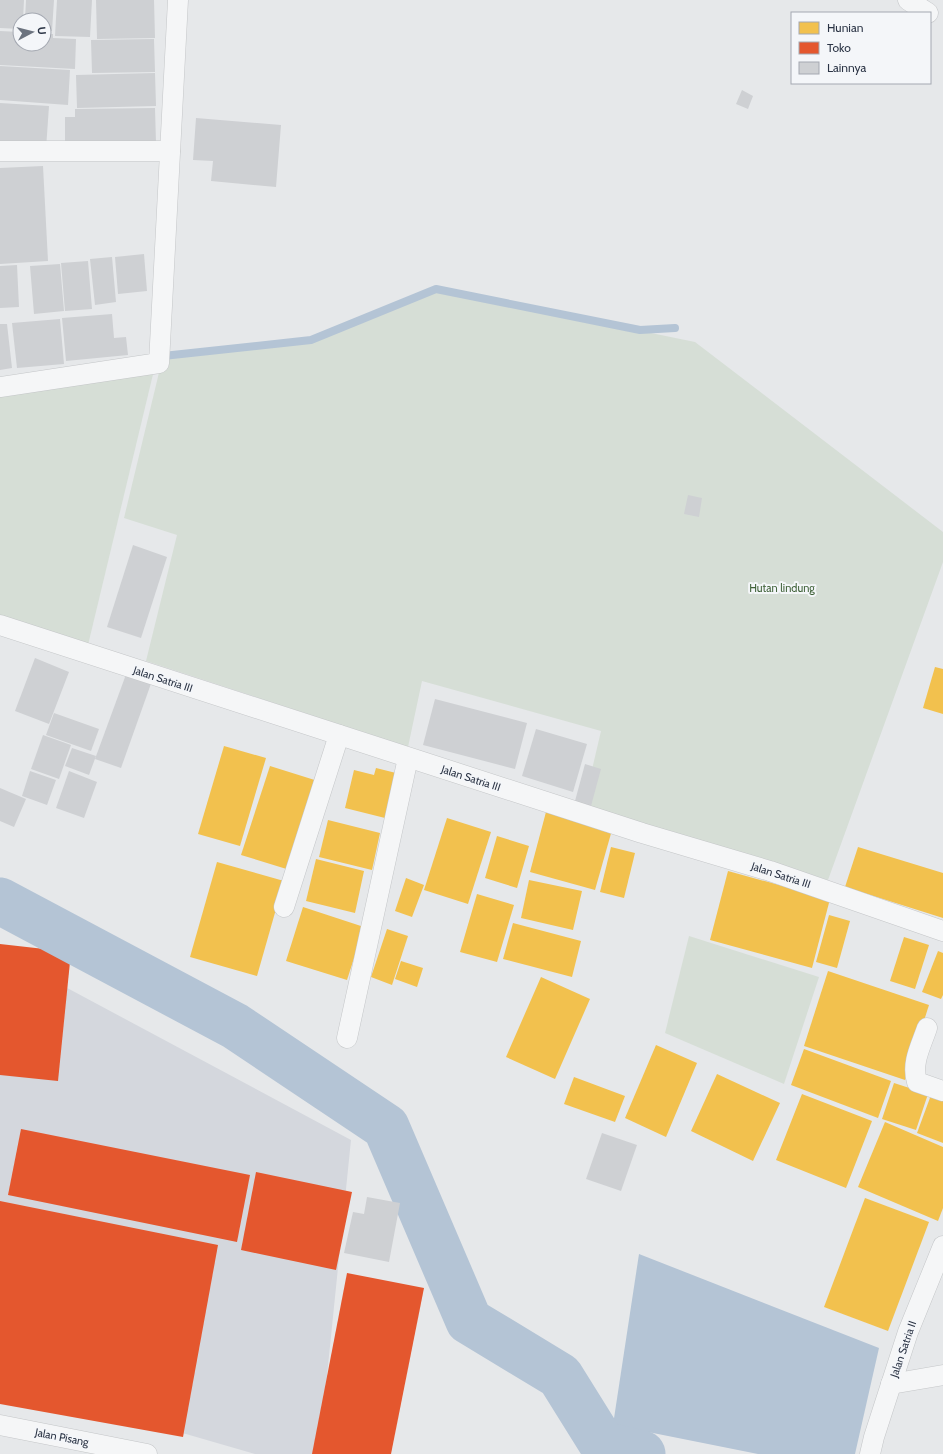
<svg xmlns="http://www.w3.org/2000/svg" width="943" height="1454" viewBox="0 0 943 1454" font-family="Cabin,sans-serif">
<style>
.built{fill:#d4d7dd}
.green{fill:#d6ded6}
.water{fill:#b4c4d5}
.homes{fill:#f2c14e}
.shops{fill:#e4572e}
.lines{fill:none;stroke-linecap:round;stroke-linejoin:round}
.stream{stroke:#b4c4d5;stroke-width:8}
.river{stroke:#b4c4d5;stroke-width:47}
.building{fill:#ced0d3}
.minor-casing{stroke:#c4c6c8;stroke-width:21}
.minor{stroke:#f5f6f7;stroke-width:20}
.labels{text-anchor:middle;stroke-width:4;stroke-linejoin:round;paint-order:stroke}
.park-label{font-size:11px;fill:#3f6138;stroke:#f4f6f9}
.street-label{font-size:11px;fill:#2b3445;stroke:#f4f6f9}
</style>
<rect width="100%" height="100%" fill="#e6e8ea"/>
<polygon class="built" points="0,952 351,1140 319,1454 255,1454 186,1434 0,1397"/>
<g class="green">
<polygon points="436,289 695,342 943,532 943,562 828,880 583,808 601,731 422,681 408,747 146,661 177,535 124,518 163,356 311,340"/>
<polygon points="155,366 88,645 0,615 0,390"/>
<polygon points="689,936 819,977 784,1084 665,1033"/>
</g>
<polygon class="water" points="639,1254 879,1348 855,1454 758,1454 613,1425"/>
<g class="homes">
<polygon points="935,667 943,669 943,714 923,708"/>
<polygon points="224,746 266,758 240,846 198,834"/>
<polygon points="270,766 321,782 293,871 241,855"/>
<polygon points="376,768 396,773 385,818 345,808 354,770 374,775"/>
<polygon points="546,812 612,830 595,890 530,872"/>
<polygon points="447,818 491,832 468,904 424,890"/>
<polygon points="328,820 380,833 372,870 319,857"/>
<polygon points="497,836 529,846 517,888 485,878"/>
<polygon points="611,847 635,853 624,898 600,892"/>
<polygon points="858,847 943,873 943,918 845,887"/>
<polygon points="316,859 364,871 355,913 306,901"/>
<polygon points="217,862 284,881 257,976 190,957"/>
<polygon points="728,871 830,899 812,968 710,940"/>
<polygon points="406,878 424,885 412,917 395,911"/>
<polygon points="529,880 582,891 573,930 521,918"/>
<polygon points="477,894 514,905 497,962 460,952"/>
<polygon points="303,907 364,927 347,980 286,961"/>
<polygon points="829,915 850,921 837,968 816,962"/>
<polygon points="513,923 581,941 572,977 503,959"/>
<polygon points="387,929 408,936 392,985 371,977"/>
<polygon points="904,937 929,945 915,989 890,981"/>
<polygon points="938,951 943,953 943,995 941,999 922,992"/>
<polygon points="401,961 423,968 417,987 395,979"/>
<polygon points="828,971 929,1005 905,1080 804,1046"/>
<polygon points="541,977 590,999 555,1079 506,1057"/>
<polygon points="656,1045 697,1063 666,1137 625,1118"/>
<polygon points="804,1049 891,1081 878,1118 791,1085"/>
<polygon points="717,1074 780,1103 753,1161 691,1131"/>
<polygon points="574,1077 625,1096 615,1122 564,1104"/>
<polygon points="894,1083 928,1094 916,1130 882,1119"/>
<polygon points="802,1094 872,1121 846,1188 776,1160"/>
<polygon points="931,1095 943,1099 943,1143 917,1133"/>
<polygon points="885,1122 943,1147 943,1208 938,1221 858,1187"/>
<polygon points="865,1198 929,1222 888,1331 824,1307"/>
</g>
<g class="shops">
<polygon points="0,944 71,952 58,1081 0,1075"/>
<polygon points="21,1129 250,1175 237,1242 8,1195"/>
<polygon points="256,1172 352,1192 336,1270 241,1250"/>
<polygon points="0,1201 218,1245 183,1437 0,1404"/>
<polygon points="347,1273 424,1288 391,1454 312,1454"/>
</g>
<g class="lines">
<polyline class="stream" points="163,356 311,340 436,289 640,330 675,328"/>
<polyline class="river" points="0,901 235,1026 386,1127 469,1321 560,1376 603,1445 642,1454"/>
</g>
<g class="building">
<polygon points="0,0 24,0 23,20 20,20 20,29 0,28"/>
<polygon points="26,0 54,0 52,31 44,31 44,20 25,20"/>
<polygon points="57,0 92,0 90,37 55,36"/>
<polygon points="96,0 154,0 155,38 97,39"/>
<polygon points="0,31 20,32 20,44 44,44 44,34 53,34 53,38 76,39 75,69 0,65"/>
<polygon points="154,39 155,72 92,73 91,40"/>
<polygon points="0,66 70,70 68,105 0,100"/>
<polygon points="155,73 156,106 77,108 76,75"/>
<polygon points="742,90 753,96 748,109 736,104"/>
<polygon points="0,103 49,106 46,149 0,146"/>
<polygon points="155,108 156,143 65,144 65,117 75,117 75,109"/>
<polygon points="196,118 281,125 276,187 211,181 213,161 193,160"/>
<polygon points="43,166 48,261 0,264 0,168"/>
<polygon points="144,254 147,291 118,294 115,257"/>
<polygon points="112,257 116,302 95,305 90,259"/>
<polygon points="88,261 92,309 65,311 61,263"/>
<polygon points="60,264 64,311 34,314 30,266"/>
<polygon points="17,265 19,307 0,308 0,266"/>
<polygon points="112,314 114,338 126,337 128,355 66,361 62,318"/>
<polygon points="60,319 64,364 17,368 12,323"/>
<polygon points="0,324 7,324 12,368 0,370"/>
<polygon points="688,495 702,498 699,517 684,514"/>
<polygon points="133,545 167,557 141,638 107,627"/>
<polygon points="35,658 69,672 49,724 15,711"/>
<polygon points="128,669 153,678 121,768 95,759"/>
<polygon points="435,699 527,723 515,769 423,745"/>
<polygon points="54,713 99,729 91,751 46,735"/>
<polygon points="536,729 587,744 573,792 522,776"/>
<polygon points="43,735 71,745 59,779 31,769"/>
<polygon points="72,748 96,756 89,775 65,766"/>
<polygon points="585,764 601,769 591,806 575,801"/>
<polygon points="30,771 56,780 47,805 22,796"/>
<polygon points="69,771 97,782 84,818 56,808"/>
<polygon points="0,788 26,799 14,827 0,821"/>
<polygon points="602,1133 637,1145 621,1191 586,1179"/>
<polygon points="367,1197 400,1203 389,1262 344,1253 353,1212 364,1214"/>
</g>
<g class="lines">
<defs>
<g id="minor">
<polyline points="908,0 928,13"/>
<polyline points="0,151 170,151"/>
<polyline points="0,387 159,363 178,0"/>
<polyline points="0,625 642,833 770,871 943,931"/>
<polyline points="284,907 339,735"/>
<path d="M927,1028C921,1046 911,1063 917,1082L943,1091"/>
<polyline points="347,1038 408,758"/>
<polyline points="891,1384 943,1375"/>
<polyline points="0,1425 147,1454"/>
<polyline points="870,1454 874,1437 908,1332 943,1246"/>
</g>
</defs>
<use href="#minor" class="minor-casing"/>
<use href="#minor" class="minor"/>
</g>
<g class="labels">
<g class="park-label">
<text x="782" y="592">Hutan lindung</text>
</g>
<g class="street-label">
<text transform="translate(163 679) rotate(18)" y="4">Jalan Satria III</text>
<text transform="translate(471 778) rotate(18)" y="4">Jalan Satria III</text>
<text transform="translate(781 875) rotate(18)" y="4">Jalan Satria III</text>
<text transform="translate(903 1349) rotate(-71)" y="4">Jalan Satria II</text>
<text transform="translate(62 1437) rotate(11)" y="4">Jalan Pisang</text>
</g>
</g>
<rect x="791" y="12" width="140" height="72" fill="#f4f6f9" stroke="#a4a8b1"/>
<rect x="799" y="22" width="20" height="12" fill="#f2c14e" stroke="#a4a8b1"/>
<text x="827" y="32" font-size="12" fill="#2b3445">Hunian</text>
<rect x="799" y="42" width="20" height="12" fill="#e4572e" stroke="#a4a8b1"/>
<text x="827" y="52" font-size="12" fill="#2b3445">Toko</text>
<rect x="799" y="62" width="20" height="12" fill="#ced0d3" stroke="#a4a8b1"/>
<text x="827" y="72" font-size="12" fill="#2b3445">Lainnya</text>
<g transform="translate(32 32) rotate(83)"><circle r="19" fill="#f4f6f9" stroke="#a4a8b1"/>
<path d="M0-3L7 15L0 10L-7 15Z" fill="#6c737f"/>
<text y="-6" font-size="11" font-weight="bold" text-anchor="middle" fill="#2b3445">U</text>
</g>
</svg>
